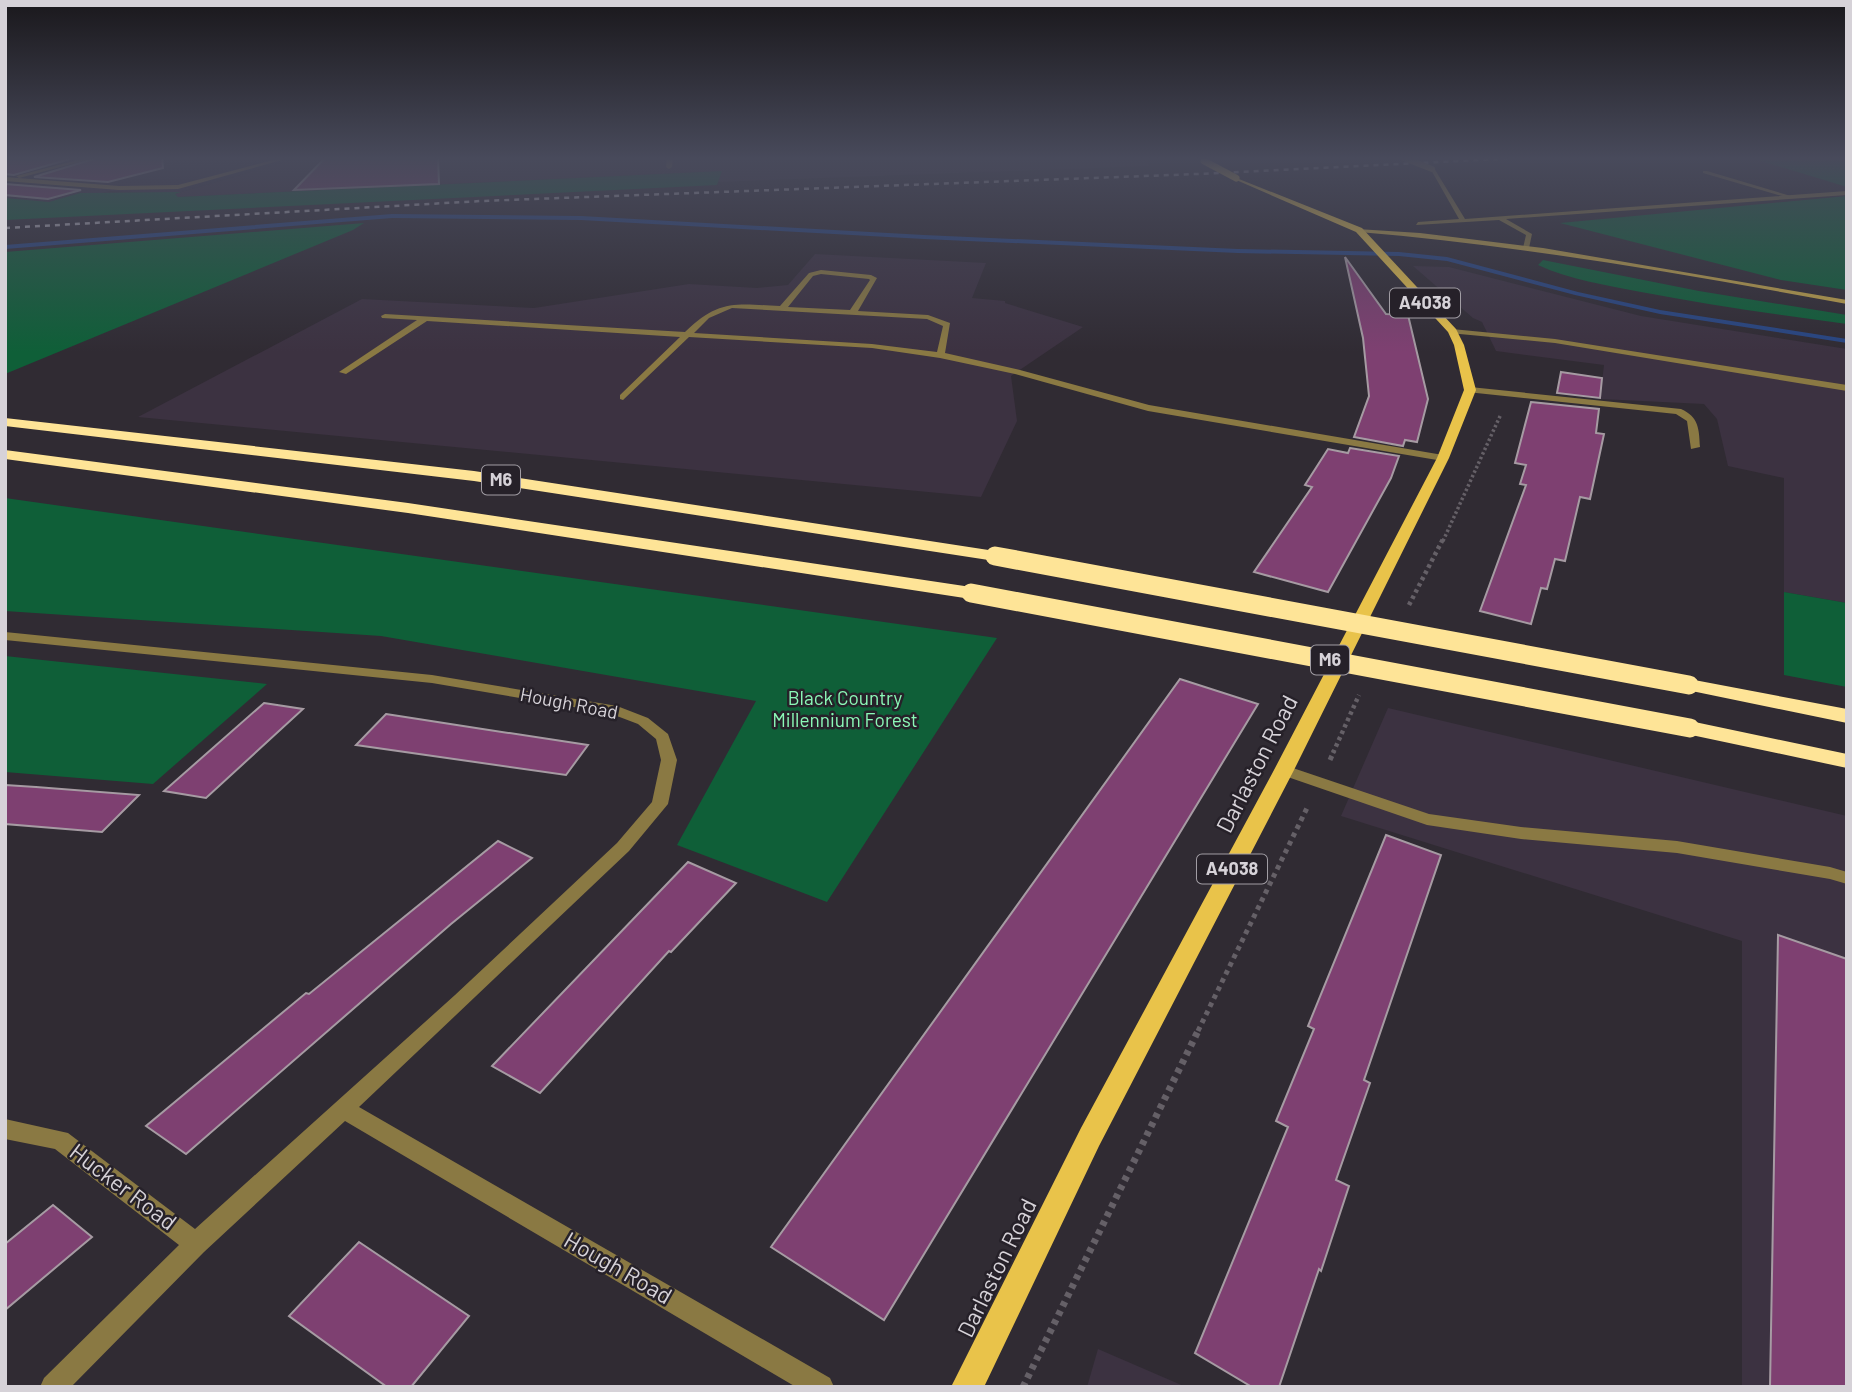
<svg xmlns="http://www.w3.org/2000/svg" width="1852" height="1392" viewBox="0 0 1852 1392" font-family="Barlow,sans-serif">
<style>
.commercial{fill:#363142}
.built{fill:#3c3241}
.green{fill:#0f5f38}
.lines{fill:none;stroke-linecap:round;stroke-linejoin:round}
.stream{fill:#284683;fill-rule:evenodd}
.building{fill:#7e4071;stroke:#a69ba3;stroke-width:2}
.path-far3{stroke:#656067;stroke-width:3.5;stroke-dasharray:2.5 2.5;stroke-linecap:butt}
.path-far2{stroke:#656067;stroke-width:4.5;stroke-dasharray:3.5 3.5;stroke-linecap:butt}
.path-far1{stroke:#656067;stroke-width:5;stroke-dasharray:4.5 4.5;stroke-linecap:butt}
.path{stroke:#656067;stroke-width:7;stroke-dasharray:5 5;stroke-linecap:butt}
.lane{fill:#8a7943;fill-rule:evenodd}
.street{fill:#8a7943;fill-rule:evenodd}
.secondary{fill:#c0a349;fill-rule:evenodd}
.primary{fill:#e9c34a;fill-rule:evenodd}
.highway{fill:#fee497;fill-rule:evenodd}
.rail{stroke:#bab6bc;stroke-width:2.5;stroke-dasharray:5 5;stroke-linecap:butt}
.street-bridge{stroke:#8a7943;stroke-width:6}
.primary-bridge{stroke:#e9c34a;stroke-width:7}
.highway-bridge{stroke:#fee497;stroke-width:19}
.labels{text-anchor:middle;stroke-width:5;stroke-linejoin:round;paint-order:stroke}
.shield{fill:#262129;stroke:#a19da4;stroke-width:2}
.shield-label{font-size:18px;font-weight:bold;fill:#d6d2d8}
.park-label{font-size:19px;fill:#8bf9b7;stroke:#262129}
.street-label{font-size:19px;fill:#d6d2d8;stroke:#262129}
.near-street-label{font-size:23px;fill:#d6d2d8;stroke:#262129}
</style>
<rect width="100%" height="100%" fill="#302b33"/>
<polygon class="commercial" points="5,157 302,157 175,194 110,191 98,194 80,193 50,202 5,203"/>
<g class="built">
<polygon points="302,157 1146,157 1149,166 718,182 721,171 177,197 175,194"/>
<polygon points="815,254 986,263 972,298 1005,301 1005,303 1083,327 1011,376 1017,421 981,497 138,417 362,299 534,308 689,284 757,288 788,285"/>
<polygon points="1413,266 1449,267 1641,316 1847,349 1847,603 1784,592 1784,478 1728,466 1717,419 1704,404 1600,399 1604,365 1496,351 1482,322 1473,318"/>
<polygon points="1388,708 1847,816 1847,1387 1742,1387 1742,941 1341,816"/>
<polygon points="1098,1349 1186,1387 1087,1387"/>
</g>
<g class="green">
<polygon points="1748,157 1847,157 1847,187"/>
<polygon points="722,171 717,185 5,220 5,198 49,202 80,193 181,192 175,194 178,197"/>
<polygon points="1847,196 1847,290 1781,280 1560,223"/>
<polygon points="364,223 353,230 5,374 5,252"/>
<path d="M1543,260L1699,291L1847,315V324C1778,315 1709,305 1641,292C1606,285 1570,280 1538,265Z"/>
<polygon points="5,498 997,638 827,902 677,845 756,701 381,636 5,611"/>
<polygon points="1784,592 1847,603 1847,687 1784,675"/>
<polygon points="5,656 267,684 153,784 5,772"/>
</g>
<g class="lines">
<polygon class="stream" points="392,214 581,216 924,235 1238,249 1399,252 1447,257 1578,292 1660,310 1847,339 1847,343 1660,314 1575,295 1447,261 1399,256 1238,253 924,239 581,220 392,218 5,249 5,245"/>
</g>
<g class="building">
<polygon points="5,157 77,157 14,175 5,174"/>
<polygon points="100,157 162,157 163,168 108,182 34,177"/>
<polygon points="326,157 438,157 439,184 294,190"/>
<polygon points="5,184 81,190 48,199 5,195"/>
<polygon points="1345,257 1386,314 1408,315 1428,399 1417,442 1405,440 1403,446 1354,437 1369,396 1363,338"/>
<polygon points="1561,372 1602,378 1600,398 1557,393"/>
<polygon points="1531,402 1599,409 1596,433 1604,434 1590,499 1580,497 1565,561 1555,559 1547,589 1541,588 1531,624 1480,611 1526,485 1520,484 1526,465 1515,463"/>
<polygon points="1350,448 1399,456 1391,478 1328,592 1254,572 1312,487 1305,485 1328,449 1348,453"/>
<polygon points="1180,679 1258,704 884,1320 771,1247"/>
<polygon points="264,703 303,709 206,798 164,791"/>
<polygon points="386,714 476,728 588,745 566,775 356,745"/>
<polygon points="5,785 36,787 139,795 102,832 5,824"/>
<polygon points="1386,835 1441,855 1364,1080 1370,1083 1336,1180 1349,1186 1321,1271 1319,1269 1279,1387 1252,1387 1195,1353 1288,1127 1276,1121 1314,1029 1308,1026"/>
<polygon points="498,841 532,858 451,924 186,1154 146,1126 306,993 309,994"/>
<polygon points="688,862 736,883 671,952 669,951 540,1093 492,1066"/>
<polygon points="1778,935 1847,959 1847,1387 1770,1387"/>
<polygon points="53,1205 92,1237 5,1310 5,1244"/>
<polygon points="359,1242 469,1316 411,1387 387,1387 289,1316"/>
</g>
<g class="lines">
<polyline class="path-far3" points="1443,541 1501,414"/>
<g class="path-far2">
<polyline points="1409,605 1443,539"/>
<polyline points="1333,753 1359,695"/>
</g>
<g class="path-far1">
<polyline points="1330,760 1334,751"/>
<polyline points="1198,1031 1308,806"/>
</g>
<polyline class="path" points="1023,1387 1199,1029"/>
<g class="lane">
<polygon points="89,157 98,157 19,178 16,176"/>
<polygon points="284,157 293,157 178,189 119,190 5,181 5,177 119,186 178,185"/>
<polygon points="667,157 673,157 672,167 669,169 666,167"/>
<polygon points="1703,171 1707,171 1794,197 1789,198 1703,173"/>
<path d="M821,270L871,275L877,278L858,311L928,315L950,323L945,353L1020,370L1149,405L1443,455L1448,458L1443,461L1148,411L1015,374L940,358L872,348L689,337L623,400L620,399V395L680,337L427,321L346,374L339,372L417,320L382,318L381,316L385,314L685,332C719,299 735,304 780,306L809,273ZM821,274L869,279L870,280L850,310L788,307L813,276ZM732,308L927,319L943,326L937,352L872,344L694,333L709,318Z"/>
<polygon points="1452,329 1555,339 1847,385 1847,391 1555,343 1449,333 1449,329"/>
<path d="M1470,387L1681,409C1699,417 1699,429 1700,447L1691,449L1687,421L1676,414L1467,392V388Z"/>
<polygon points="1284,765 1429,814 1521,827 1677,841 1830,867 1847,872 1847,884 1830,879 1677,853 1521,839 1427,825 1279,774 1276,770 1279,766"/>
</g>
<g class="street">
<polygon points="1430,168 1434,168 1465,219 1847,191 1847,195 1506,219 1532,234 1529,248 1526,250 1523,248 1526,235 1499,220 1416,225 1418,222 1459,219"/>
<polygon points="5,632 432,675 617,706 648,718 668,734 677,760 668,804 629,851 359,1107 830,1378 834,1387 796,1387 345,1121 204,1252 71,1387 40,1387 44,1378 179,1245 55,1149 5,1139 5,1119 68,1133 195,1229 455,995 617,843 652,802 661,760 656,739 638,724 609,713 432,683 5,640"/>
</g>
<path class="secondary" d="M1357,229L1420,233L1543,248L1847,300V304C1685,274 1523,246 1359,232Z"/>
<polygon class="primary" points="1234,177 1362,228 1456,329 1464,345 1476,390 1449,458 1294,770 1099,1146 984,1387 951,1387 1081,1128 1274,770 1437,458 1464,390 1454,345 1448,332 1356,232 1234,179"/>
<g class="highway">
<polygon points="5,418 474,471 995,551 1004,556 995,561 474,481 5,426"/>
<polygon points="5,450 408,503 971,587 980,593 971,599 408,513 5,459"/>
<polygon points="1689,679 1847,709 1847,723 1682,689 1679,685 1682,681"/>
<polygon points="1690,721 1847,754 1847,768 1682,733 1679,728 1682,723"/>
</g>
<polyline class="rail" points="5,228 481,201 1197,174 1539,157"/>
<polyline class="street-bridge" points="1404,158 1432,169"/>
<polyline class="primary-bridge" points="1204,161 1236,178"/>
<g class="highway-bridge">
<polyline points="995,556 1689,685"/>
<polyline points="971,593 1690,728"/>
</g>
</g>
<linearGradient id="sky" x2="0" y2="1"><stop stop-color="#1a181c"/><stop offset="0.45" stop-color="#484a5b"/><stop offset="1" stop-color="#484a5b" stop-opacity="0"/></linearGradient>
<rect width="1852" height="352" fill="url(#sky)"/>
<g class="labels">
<g class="shield">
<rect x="1390" y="288.5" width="70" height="29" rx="5"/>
<rect x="482" y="465.5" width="38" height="29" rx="5"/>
<rect x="1311" y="645.5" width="38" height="29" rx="5"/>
<rect x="1197" y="854.5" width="70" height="29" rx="5"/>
</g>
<g class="shield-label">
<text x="1425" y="309">A4038</text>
<text x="501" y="486">M6</text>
<text x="1330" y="666">M6</text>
<text x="1232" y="875">A4038</text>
</g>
<g class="park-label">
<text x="845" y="705">Black Country<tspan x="845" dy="22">Millennium Forest</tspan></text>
</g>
<g class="street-label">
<text transform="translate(569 703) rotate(11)" y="7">Hough Road</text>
</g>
<g class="near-street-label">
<text transform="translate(1257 764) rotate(-63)" y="8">Darlaston Road</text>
<text transform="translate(123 1187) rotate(37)" y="8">Hucker Road</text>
<text transform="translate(618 1268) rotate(30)" y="8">Hough Road</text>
<text transform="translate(997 1268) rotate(-64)" y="8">Darlaston Road</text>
</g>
</g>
<rect width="1852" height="1392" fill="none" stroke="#d6d2d8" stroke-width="14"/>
</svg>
